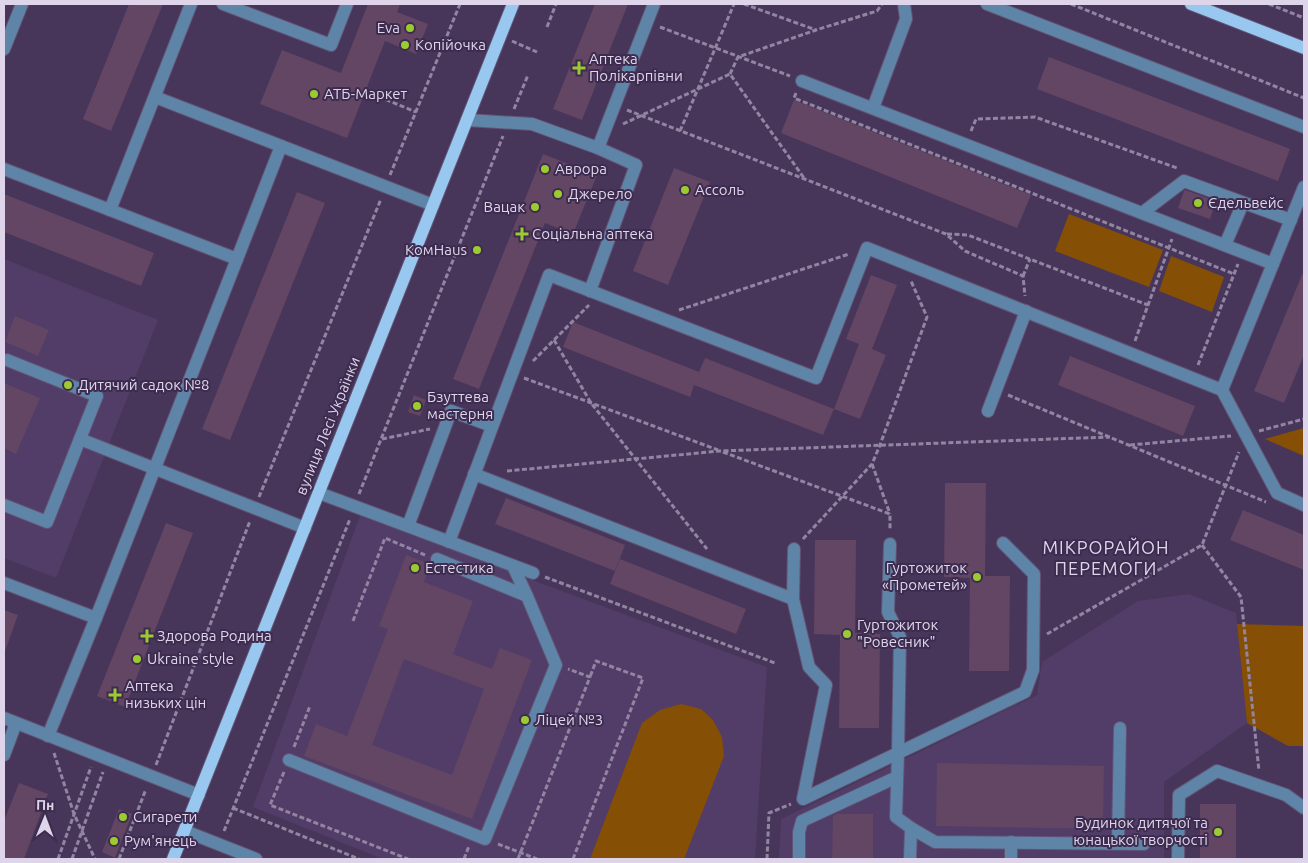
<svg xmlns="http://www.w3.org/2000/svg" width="1308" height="863" viewBox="0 0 1308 863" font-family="Ubuntu,sans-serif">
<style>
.built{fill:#513d67}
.green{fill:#854f06}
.building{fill:#634564;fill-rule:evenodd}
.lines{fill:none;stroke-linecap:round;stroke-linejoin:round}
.minor-casing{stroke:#625374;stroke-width:14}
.major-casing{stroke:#625374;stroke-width:14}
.path{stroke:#9285a2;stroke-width:3;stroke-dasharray:5 2.5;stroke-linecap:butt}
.minor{stroke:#5e85a7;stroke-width:12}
.major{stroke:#98c7f0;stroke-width:12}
.poi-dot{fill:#9cca31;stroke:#3d2c4f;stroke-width:2}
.labels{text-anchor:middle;stroke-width:4;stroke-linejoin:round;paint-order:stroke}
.poi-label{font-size:15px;fill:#dfd5eb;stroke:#3d2c4f;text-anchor:start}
.street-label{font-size:15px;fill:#dfd5eb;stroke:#3d2c4f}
.quarter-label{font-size:18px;letter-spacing:1px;fill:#dfd5eb;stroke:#3d2c4f}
</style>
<rect width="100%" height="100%" fill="#47365a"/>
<g class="built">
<polygon points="4,259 158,320 56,578 4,558"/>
<polygon points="360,516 767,667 755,859 383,859 253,807"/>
<polygon points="1189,594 1236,613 1247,723 1164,782 1164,859 779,859 781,819 1037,695 1042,662 1138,601"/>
</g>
<g class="green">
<polygon points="1069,214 1163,250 1149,287 1055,251"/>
<polygon points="1171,256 1224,277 1212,312 1159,291"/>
<polygon points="1304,428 1304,456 1265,439"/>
<polygon points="1237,624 1304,626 1304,746 1288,746 1247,723"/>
<polygon points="681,704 701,709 713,720 722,737 724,756 684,859 590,859 642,723 660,710"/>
</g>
<g class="building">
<polygon points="129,4 163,4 111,131 83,119"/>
<polygon points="368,4 400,4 397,12 428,24 416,54 385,41 347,138 260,104 282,50 341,73"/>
<polygon points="595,4 628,4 582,120 553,109"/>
<polygon points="1049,57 1290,149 1278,181 1037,89"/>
<polygon points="794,100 1031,195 1017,228 781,133"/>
<polygon points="543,154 597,175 573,234 545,223 479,389 453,379"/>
<polygon points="674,168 710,182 668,285 633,271"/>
<polygon points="1185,190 1216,201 1210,219 1178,208 1184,191"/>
<polygon points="297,192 325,203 230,440 202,429"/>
<polygon points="4,194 154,253 141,286 4,232"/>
<polygon points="1304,270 1304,355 1284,403 1254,391"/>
<polygon points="871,275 897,285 872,349 886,355 860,419 834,409 859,344 846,339"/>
<polygon points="15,316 49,330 38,356 5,342"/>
<polygon points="573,322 699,372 705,358 834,409 823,435 694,385 690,397 563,347"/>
<polygon points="1070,356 1195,406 1183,436 1058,385"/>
<polygon points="4,383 40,398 16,454 4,448"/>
<polygon points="414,395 426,400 420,416 408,412"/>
<polygon points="945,483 986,483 985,576 1010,576 1009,671 969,671 970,578 944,577"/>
<polygon points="506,498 625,545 615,571 495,524"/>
<polygon points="1243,510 1304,535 1304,570 1230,540"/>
<polygon points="166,523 193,533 125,707 97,696"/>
<polygon points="815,540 856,540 855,633 880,634 879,728 839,728 840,635 814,634"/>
<path d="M406,555L430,564L424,582L473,601L453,654L492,669L500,648L532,660L472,819L304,756L316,724L347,736L388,629L379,626ZM404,659L484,689L452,775L372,745Z"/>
<polygon points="620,559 746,609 736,634 610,584"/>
<polygon points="4,610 18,615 5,651 4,651"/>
<polygon points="937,763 1104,766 1103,829 936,826"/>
<polygon points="19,783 48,794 24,859 4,859 4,821"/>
<rect x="1200" y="804" width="36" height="55"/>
<polygon points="119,809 132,814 115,858 102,852"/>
<polygon points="837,814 873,814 873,859 832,859 833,816"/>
</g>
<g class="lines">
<defs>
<g id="minor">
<polyline points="223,4 331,45 347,4"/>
<polyline points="987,4 1304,127"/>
<polyline points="4,49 22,4"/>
<polyline points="802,81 1273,264"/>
<polyline points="155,97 433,205"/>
<polyline points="873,108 906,19 904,4"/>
<polyline points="467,120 532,124 598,148 636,165 590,291"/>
<polyline points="598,148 654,4"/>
<polyline points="4,169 237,259 281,146"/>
<polyline points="110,210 191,4"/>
<polyline points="1142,213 1184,181 1291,220"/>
<polyline points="1225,245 1243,203"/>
<polyline points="1222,390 1277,493 1304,505"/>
<polyline points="988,411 1026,311"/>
<polyline points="80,439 305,528"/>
<polyline points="474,474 793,599"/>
<polyline points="319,493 533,573"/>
<polyline points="4,505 47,522 97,396 7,360"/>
<polyline points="408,526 451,411 492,426"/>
<polyline points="449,542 549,275 816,378 867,248 1222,390 1304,187"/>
<polyline points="1003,543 1034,574 1033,670 1025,692 898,753 896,817 911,828 935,842 1144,844"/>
<polyline points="794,549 793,599 809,667 826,685 803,799 898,753 900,637 888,612 890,544"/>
<polyline points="513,566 527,596"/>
<polyline points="4,583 96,618"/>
<polyline points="4,718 199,795"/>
<polyline points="48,736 96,618 237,259"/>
<polyline points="4,755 16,723"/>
<polyline points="289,760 485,839 556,665 527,596 437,559"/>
<polyline points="185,831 256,859"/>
<polyline points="1011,842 1011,859"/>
<polyline points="1118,843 1120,728"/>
<polyline points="799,859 799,832 802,821 897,777"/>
<polyline points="910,859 911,828"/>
<polyline points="1178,859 1179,795 1217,771 1286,795 1304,808"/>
</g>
<g id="major">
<polyline points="1191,4 1304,48"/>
<polyline points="173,859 513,4"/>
</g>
</defs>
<use href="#minor" class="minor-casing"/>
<use href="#major" class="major-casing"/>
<g class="path">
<polyline points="744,4 816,30"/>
<polyline points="1071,4 1304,98"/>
<polyline points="1269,4 1304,18"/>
<polyline points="547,27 556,4"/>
<polyline points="660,27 790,76"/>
<polyline points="512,41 537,52"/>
<polyline points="730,74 738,57 816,30 877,11 882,4"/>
<polyline points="365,91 416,112"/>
<polyline points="796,93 794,98 1234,274"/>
<polyline points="514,109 528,75"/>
<polyline points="627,110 946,234 965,251 1023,276 1025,296"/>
<polyline points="623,124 730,74 804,178"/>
<polyline points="680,131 734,4"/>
<polyline points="971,131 976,119 1035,117 1177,168"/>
<polyline points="390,175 460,4"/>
<polyline points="947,234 968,235 1148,305"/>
<polyline points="1023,276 1030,259"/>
<polyline points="679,310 849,254"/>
<polyline points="554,340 591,403 707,549"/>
<polyline points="1135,341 1172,239"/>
<polyline points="533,361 589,305"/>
<polyline points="1198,365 1238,264"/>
<polyline points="524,378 718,450"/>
<polyline points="1008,395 1266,502"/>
<polyline points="1259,431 1304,419"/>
<polyline points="382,439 430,429"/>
<polyline points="1130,445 1231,436"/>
<polyline points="723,452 890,514 890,530"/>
<polyline points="872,464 890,514"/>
<polyline points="507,471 720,451 1110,437"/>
<polyline points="359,494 503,136"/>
<polyline points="259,497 381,199"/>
<polyline points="803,539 872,464 880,445 927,317 911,281"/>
<polyline points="1202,545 1241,597 1259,771"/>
<polyline points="545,577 775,663"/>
<polyline points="353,621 385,538 425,555"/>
<polyline points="1047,634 1202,545 1239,452"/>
<polyline points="294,747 310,706"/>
<polyline points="54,753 74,814 95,859"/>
<polyline points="156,765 250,521"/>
<polyline points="284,772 270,805 408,859"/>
<polyline points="233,808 359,859"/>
<polyline points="224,831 350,519"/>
<polyline points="498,844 537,859"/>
<polyline points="58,859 91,767"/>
<polyline points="72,859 103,772"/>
<polyline points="119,859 146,789"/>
<polyline points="464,859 469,846"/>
<polyline points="518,859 590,677 568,669"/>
<polyline points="573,859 643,678 596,661 590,677"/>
<polyline points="767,859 769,813 791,804"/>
</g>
<use href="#minor" class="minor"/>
<use href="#major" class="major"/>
</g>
<g class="poi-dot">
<circle cx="410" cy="28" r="5"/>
<circle cx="405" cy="45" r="5"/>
<path d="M576.5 60.5h5v5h5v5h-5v5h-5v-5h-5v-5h5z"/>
<circle cx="314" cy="94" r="5"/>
<circle cx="545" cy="169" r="5"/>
<circle cx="685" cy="190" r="5"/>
<circle cx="558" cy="194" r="5"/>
<circle cx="1198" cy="203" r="5"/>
<circle cx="535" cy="207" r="5"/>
<path d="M519.5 226.5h5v5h5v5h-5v5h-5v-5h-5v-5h5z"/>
<circle cx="477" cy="250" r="5"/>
<circle cx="68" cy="385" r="5"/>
<circle cx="417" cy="406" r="5"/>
<circle cx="415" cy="568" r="5"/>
<circle cx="977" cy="577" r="5"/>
<circle cx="847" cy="634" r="5"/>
<path d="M144.5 628.5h5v5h5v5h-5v5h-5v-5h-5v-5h5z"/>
<circle cx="137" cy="659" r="5"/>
<path d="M112.5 687.5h5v5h5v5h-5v5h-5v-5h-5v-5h5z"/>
<circle cx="525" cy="720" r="5"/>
<circle cx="123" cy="817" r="5"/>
<circle cx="1218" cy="832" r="5"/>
<circle cx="114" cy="841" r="5"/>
</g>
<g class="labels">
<g class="poi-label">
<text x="400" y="33" text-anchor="end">Eva</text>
<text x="415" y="50">Копійочка</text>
<text x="589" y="64">Аптека<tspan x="589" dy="17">Полікарпівни</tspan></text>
<text x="324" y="99">АТБ-Маркет</text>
<text x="555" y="174">Аврора</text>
<text x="695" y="195">Ассоль</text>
<text x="568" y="199">Джерело</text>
<text x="1208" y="208">Єдельвейс</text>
<text x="525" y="212" text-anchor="end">Вацак</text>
<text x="532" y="239">Соціальна аптека</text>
<text x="467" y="255" text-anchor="end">КомHaus</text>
<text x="78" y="390">Дитячий садок №8</text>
<text x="427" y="402">Бзуттева<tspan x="427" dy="17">мастерня</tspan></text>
<text x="425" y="573">Естестика</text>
<text x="967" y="573" text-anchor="end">Гуртожиток<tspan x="967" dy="17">«Прометей»</tspan></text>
<text x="857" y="630">Гуртожиток<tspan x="857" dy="17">"Ровесник"</tspan></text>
<text x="157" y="641">Здорова Родина</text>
<text x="147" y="664">Ukraine style</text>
<text x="125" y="691">Аптека<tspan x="125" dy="17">низьких цін</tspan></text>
<text x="535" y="725">Ліцей №3</text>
<text x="133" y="822">Сигарети</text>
<text x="1208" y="828" text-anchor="end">Будинок дитячої та<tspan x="1208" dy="17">юнацької творчості</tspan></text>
<text x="124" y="846">Рум'янець</text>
</g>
<g class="street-label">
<text transform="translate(328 426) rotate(-68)" y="5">вулиця Лесі Українки</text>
</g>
<g class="quarter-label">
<text x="1106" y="554">МІКРОРАЙОН<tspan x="1106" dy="21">ПЕРЕМОГИ</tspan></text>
</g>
</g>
<rect width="1308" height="863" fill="none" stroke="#dfd5eb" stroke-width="10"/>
<g transform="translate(45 818) rotate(1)" stroke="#3d2c4f" stroke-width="4" paint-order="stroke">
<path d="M0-4L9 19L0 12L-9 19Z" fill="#dfd5eb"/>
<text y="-8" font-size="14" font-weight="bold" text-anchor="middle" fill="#dfd5eb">Пн</text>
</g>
</svg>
